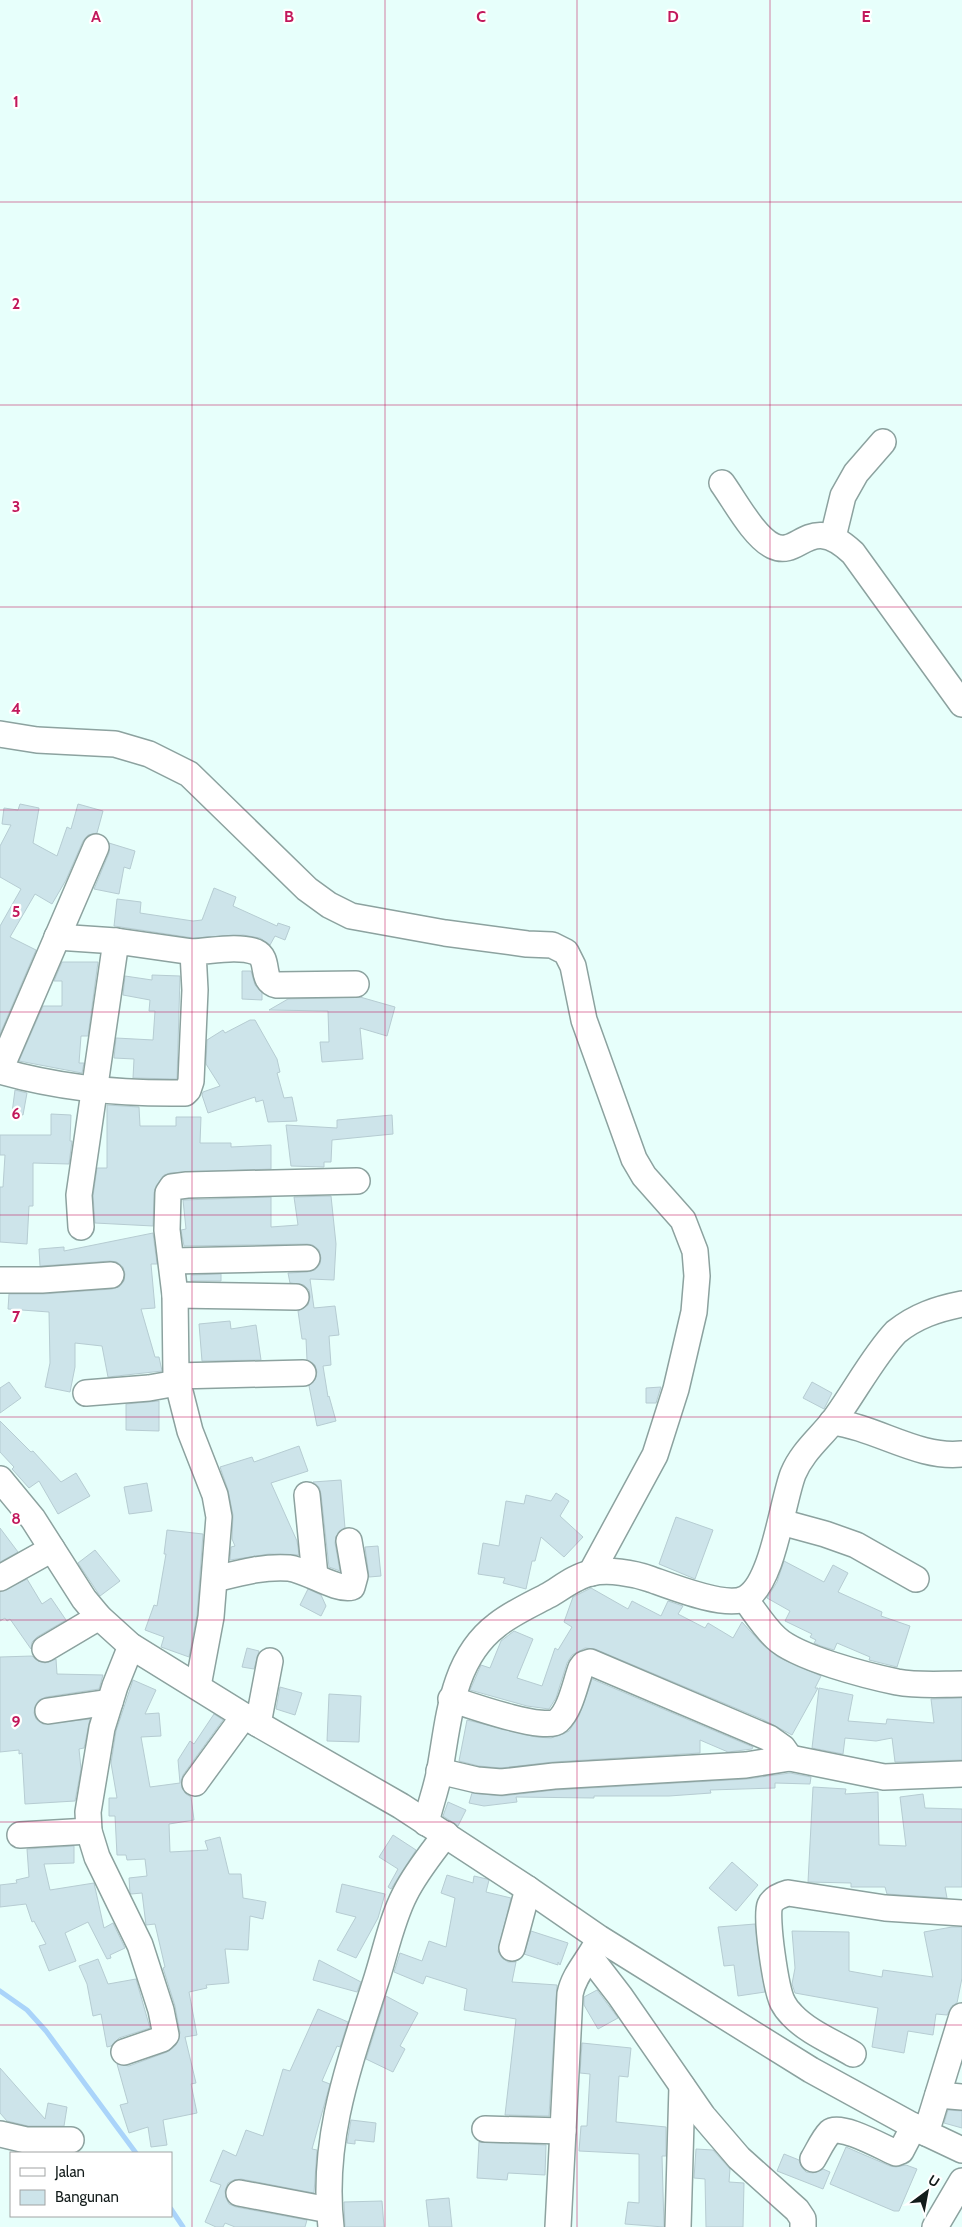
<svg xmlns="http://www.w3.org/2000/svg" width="962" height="2227" viewBox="0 0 962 2227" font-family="Cabin,sans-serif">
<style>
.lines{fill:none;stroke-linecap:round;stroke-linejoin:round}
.stream{stroke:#aad4fa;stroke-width:5}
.building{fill:#cde4ea;stroke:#b6ccd2}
.minor-casing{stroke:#8ca29f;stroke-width:28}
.minor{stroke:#fff;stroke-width:25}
.grid{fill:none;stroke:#c2185b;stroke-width:1;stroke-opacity:0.55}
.grid-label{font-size:16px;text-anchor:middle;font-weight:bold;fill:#c2185b;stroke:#fff;stroke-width:4.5;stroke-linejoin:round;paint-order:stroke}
</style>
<rect width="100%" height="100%" fill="#e7fffb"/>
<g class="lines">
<g class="stream">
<polyline points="0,1991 27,2010 46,2031 136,2153"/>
<polyline points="171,2209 183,2227"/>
</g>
</g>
<g class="building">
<polygon points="20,804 39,808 33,843 57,856 67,827 71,829 78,804 103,811 97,833 88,835 83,841 66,880 52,904 35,894 10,937 36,950 0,1034 0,926 21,889 0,877 0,846 11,825 2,824 4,808 18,810"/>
<polygon points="109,843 135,851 130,869 124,867 119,894 94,889 109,853"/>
<polygon points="214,888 236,897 233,906 277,926 278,923 290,927 285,940 275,936 270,945 260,938 243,935 193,938 114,926 117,899 141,902 140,913 193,921 202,920"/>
<polygon points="62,962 98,962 88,1036 81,1036 79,1063 84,1063 82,1073 19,1061 43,1006 62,1006 62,981 54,981"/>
<polygon points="242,971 251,971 255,985 262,993 262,1000 242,999"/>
<polygon points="152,975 180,976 177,1079 133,1078 134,1059 114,1058 116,1038 153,1040 155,1011 149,1011 150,1000 123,995 125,976 152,980"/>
<polygon points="360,997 395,1007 387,1036 360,1028 363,1059 322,1062 320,1042 329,1042 328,1011 269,1010 288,999"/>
<polygon points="250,1020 255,1020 277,1059 280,1072 277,1073 284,1098 292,1097 297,1121 268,1122 263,1100 256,1102 255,1097 208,1113 202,1095 203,1092 220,1086 206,1064 207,1040 223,1030 225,1033"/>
<polygon points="15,1090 27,1093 23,1115 12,1113"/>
<polygon points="107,1105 139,1107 140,1126 176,1126 176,1117 201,1117 200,1143 231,1143 231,1147 271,1145 271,1169 170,1173 164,1175 156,1186 154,1193 153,1226 95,1223 93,1196 97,1168 107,1168"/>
<polygon points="51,1114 71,1115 70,1141 72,1141 69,1164 33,1163 33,1206 29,1206 27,1244 0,1242 0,1187 3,1187 5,1155 0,1155 0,1135 51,1135"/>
<polygon points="392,1115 393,1134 332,1140 331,1162 324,1162 324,1167 291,1166 286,1125 337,1128 337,1120"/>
<polygon points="331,1196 336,1244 334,1280 310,1279 314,1308 335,1306 339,1335 329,1336 331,1365 323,1366 328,1397 329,1396 336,1421 317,1426 309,1386 315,1380 317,1372 315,1365 307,1360 306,1339 302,1339 298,1311 308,1305 310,1297 309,1290 304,1285 290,1283 288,1273 307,1272 315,1270 320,1264 321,1258 319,1250 313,1245 307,1244 184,1246 181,1230 186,1229 183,1200 271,1197 271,1227 298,1225 294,1197"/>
<polygon points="153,1233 157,1264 151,1264 155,1308 141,1309 155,1357 159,1357 162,1371 108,1377 102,1346 75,1343 75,1367 70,1392 45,1387 50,1363 49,1312 8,1309 9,1294 43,1294 112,1289 119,1287 124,1281 125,1274 123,1267 117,1262 110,1261 40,1266 39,1249 64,1247 64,1251"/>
<polygon points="221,1274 221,1281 191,1281 191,1275"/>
<polygon points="230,1321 231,1329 256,1325 261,1360 202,1361 199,1324"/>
<polygon points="9,1382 21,1398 0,1413 0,1388"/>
<polygon points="812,1382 832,1393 824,1409 803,1398"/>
<polygon points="661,1387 656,1403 646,1403 646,1388"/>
<polygon points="159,1401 159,1431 126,1430 126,1404"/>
<polygon points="0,1421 31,1452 33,1451 61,1482 76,1473 90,1496 58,1514 39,1481 29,1488 12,1469 14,1467 0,1452"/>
<polygon points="299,1446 308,1471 271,1483 297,1541 299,1555 269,1554 230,1560 231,1547 235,1546 232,1539 233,1515 228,1490 220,1467 252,1457 254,1462"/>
<polygon points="341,1480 345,1528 336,1536 335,1543 340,1571 329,1567 321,1494 319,1487 313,1482"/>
<polygon points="147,1483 152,1511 129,1514 124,1487"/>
<polygon points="556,1493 569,1501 560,1516 583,1537 564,1557 541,1537 535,1561 532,1561 526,1589 503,1583 505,1578 478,1574 483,1543 499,1546 506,1501 524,1504 526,1495 551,1501"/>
<polygon points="676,1517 713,1530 695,1579 659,1564"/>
<polygon points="0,1528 18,1552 0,1562"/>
<polygon points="167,1530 203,1534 197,1615 189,1657 161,1647 164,1637 145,1630 154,1605 157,1606 166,1554 164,1554"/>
<polygon points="378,1546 381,1576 369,1577 365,1547"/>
<polygon points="95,1550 120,1581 100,1596 78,1563"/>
<polygon points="784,1561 824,1582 833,1565 848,1573 838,1592 882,1612 881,1616 910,1626 897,1667 869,1660 870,1657 837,1643 834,1650 821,1646 814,1643 816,1640 810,1637 812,1634 785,1621 790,1611 767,1598 777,1582"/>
<polygon points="27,1579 42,1604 51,1598 66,1620 37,1637 32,1642 31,1649 10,1619 7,1621 5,1618 0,1621 0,1592"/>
<polygon points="591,1588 628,1609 632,1601 661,1616 668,1601 683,1606 678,1614 705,1628 708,1623 733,1638 742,1622 762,1644 778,1657 821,1676 815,1688 818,1688 792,1735 764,1720 595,1649 585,1648 572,1655 567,1663 556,1698 549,1709 527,1706 470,1690 481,1665 490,1668 501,1641 514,1631 533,1639 517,1678 542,1686 555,1648 558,1650 572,1627 564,1622 573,1597"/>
<polygon points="308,1589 321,1595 326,1606 321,1616 300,1605"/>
<polygon points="247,1648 259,1651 254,1669 242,1667"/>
<polygon points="32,1656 38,1661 45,1663 56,1659 57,1674 103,1675 99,1689 46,1697 39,1700 35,1706 34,1713 36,1719 43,1724 90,1719 84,1748 79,1749 81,1769 75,1801 25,1804 22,1753 19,1754 19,1750 0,1752 0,1657"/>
<polygon points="592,1679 753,1747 752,1749 728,1752 700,1740 700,1753 553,1762 501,1768 479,1766 459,1761 467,1720 536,1737 551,1738 563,1734 569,1731 579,1716"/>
<polygon points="133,1680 156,1690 145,1714 159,1713 161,1736 141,1737 150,1787 180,1783 178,1760 190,1741 194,1744 214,1714 223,1720 183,1775 181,1781 182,1788 186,1794 191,1797 194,1820 169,1824 170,1852 208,1850 205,1841 220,1837 229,1874 241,1874 243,1898 266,1902 263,1919 250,1916 248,1950 225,1949 229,1983 206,1985 207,1988 189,1992 197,2035 185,2037 196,2083 191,2084 197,2113 163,2120 167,2145 151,2147 148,2127 129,2133 120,2105 128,2103 117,2064 129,2066 167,2052 176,2045 180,2033 175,2006 163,1968 165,1967 155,1924 146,1925 142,1893 131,1894 130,1893 129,1878 147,1876 145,1859 127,1860 126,1855 117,1855 115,1816 109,1816 109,1798 117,1798 111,1763 116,1731"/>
<polygon points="280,1687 302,1693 295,1715 276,1709"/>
<polygon points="819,1688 853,1695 848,1721 886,1724 887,1719 934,1723 931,1699 962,1698 962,1760 895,1762 892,1738 876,1741 845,1738 843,1754 812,1748"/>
<polygon points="329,1694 361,1696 359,1742 327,1741"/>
<polygon points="790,1773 811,1777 810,1784 775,1783 775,1788 710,1790 711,1793 669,1796 594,1796 594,1798 516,1797 517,1802 484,1806 469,1803 472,1793 502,1796 555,1790 747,1779"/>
<polygon points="813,1787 846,1789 845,1794 878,1792 879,1845 906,1846 900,1797 923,1794 925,1808 962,1809 962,1887 945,1887 947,1898 887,1894 885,1887 851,1887 851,1883 808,1882"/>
<polygon points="448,1802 466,1810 458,1826 443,1816"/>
<polygon points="393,1835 416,1850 391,1889 388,1887 398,1869 379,1857"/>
<polygon points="74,1846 74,1863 44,1864 50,1890 94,1883 104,1928 113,1923 125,1948 110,1955 111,1958 107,1959 88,1922 65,1933 76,1961 49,1971 39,1946 46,1944 34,1921 32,1922 26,1904 0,1907 0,1885 17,1883 16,1880 29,1877 27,1849"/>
<polygon points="732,1862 758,1885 736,1911 709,1888"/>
<polygon points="447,1875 473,1883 474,1876 487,1879 489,1880 486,1892 511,1898 498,1951 502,1958 508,1962 516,1962 512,1982 557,1985 549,2116 505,2115 516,2019 464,2010 467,1989 426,1976 423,1984 394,1972 400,1953 422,1961 429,1941 446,1947 455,1898 441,1893"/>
<polygon points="342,1884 385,1894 378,1918 356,1958 337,1950 356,1917 336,1912"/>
<polygon points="755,1924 765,1992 738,1996 734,1965 724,1966 718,1927"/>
<polygon points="952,1927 962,1927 962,1978 957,2003 952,2006 947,2015 936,2014 933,2035 908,2031 904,2053 872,2047 878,2008 795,1993 792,1984 795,1968 792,1931 849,1932 849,1971 882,1977 883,1970 933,1977 924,1932"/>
<polygon points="531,1931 568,1943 560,1965 558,1962 558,1965 524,1954"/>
<polygon points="98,1959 108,1984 136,1979 150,2028 119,2038 111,2046 107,2047 101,2014 93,2016 87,1984 79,1966"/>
<polygon points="319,1960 361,1982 357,1992 313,1980"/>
<polygon points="597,1990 618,2018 598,2029 584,2005 584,1997"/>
<polygon points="386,1996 418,2013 400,2046 405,2049 393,2072 366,2059"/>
<polygon points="318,2009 348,2022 340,2047 337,2046 322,2081 330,2084 312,2149 317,2150 314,2193 241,2179 234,2180 228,2183 225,2191 226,2198 229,2204 236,2207 307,2220 305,2227 235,2227 225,2223 223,2227 216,2227 205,2222 221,2185 210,2181 223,2150 236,2156 246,2130 263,2136 283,2069 290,2071"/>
<polygon points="582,2043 631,2048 628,2077 619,2076 616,2122 666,2127 666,2156 662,2156 664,2227 625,2224 628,2202 639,2203 639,2154 579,2151 581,2126 587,2126 590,2074 580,2073"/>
<polygon points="0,2068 45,2119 48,2103 67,2107 64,2126 28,2126 7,2121 0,2113"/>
<polygon points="948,2110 962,2111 962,2128 944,2123"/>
<polygon points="351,2120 376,2123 374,2142 355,2140 355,2144 347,2143"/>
<polygon points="479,2142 546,2145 545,2175 508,2173 507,2180 477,2178"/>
<polygon points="846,2147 890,2166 896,2167 906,2165 917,2169 899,2211 894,2211 830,2184"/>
<polygon points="696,2149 713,2150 730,2169 729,2182 744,2183 743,2227 706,2227 705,2179 694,2178"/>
<polygon points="784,2154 799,2160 801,2166 806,2172 813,2173 823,2169 830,2172 823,2189 777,2171"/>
<polygon points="449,2198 452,2227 429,2227 426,2200"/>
<polygon points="382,2201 384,2227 345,2227 344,2202"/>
</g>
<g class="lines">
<defs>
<g id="minor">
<path d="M722,483C735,501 754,537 773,546C800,559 809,511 853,553L962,704"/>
<polyline points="833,537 843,496 856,473 883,442"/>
<polyline points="0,734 37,740 115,744 149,754 189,774 307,889 329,905 351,916 445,933 527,944 552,945 566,952 573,966 584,1020 634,1159 644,1176 683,1220 695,1251 697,1276 694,1312 676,1389 655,1455 591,1573"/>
<polyline points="57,937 116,941"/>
<polyline points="0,1070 96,847"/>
<path d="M0,1071C59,1088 124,1094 185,1093L188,1090L191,1081L195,990L193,952C212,951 238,945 256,952C271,959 259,981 277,985L356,984"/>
<polyline points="81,1227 79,1195 116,941 193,952"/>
<polyline points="172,1261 307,1258"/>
<polyline points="0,1280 42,1280 111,1275"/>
<polyline points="175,1295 296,1297"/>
<polyline points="176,1376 303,1373"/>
<polyline points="86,1393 149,1388 177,1383"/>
<path d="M832,1422C876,1427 918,1459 962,1454"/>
<polyline points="0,1479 33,1519 84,1599 99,1617 131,1646 244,1716 401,1806 528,1889 599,1938 811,2070 926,2133 962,2150"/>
<polyline points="307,1495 315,1576"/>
<polyline points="781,1522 825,1534 856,1545 916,1579"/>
<polyline points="0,1578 52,1549"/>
<path d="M215,1579C239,1573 264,1566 289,1568C307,1570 336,1591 352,1587L355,1576L349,1541"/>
<path d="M745,1599C755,1612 764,1627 776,1638C797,1658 868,1676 897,1682C919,1686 941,1684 962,1684"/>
<polyline points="45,1649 99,1617"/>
<polyline points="198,1686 211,1617 219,1517 215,1495 190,1431 176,1376 175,1295 167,1230 168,1193 172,1187 187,1185 357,1181"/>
<polyline points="48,1711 110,1702"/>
<polyline points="258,1724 270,1661"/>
<polyline points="790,1758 884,1777 962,1774"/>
<path d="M439,1771L477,1780L501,1782L554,1776L746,1765L790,1758L783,1748L769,1738L590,1662L584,1664L581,1668C575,1684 571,1709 558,1721C546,1732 469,1705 451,1699"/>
<polyline points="195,1783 244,1716"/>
<path d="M426,1823C430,1805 437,1787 440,1769C449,1718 452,1659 497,1625C512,1613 532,1604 549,1595C561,1588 576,1576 591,1573C608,1569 633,1573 650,1579C670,1586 727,1609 746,1598C773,1583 782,1503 793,1474C802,1452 820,1438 834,1420C854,1393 874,1355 896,1332C916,1316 937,1309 962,1304"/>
<polyline points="20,1835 89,1831"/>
<polyline points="512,1948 528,1889"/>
<polyline points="590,1957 620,1996 703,2116 739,2158 797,2210 803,2219 803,2227"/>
<polyline points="124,2052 162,2039 166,2035 161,2010 140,1945 97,1857 89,1831 88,1812 102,1728 115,1686 131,1646"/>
<path d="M853,2054C833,2042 808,2032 792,2015C789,2012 785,2007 783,2003C776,1990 765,1917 770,1905C773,1898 781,1895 788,1893L885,1908L962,1913"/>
<polyline points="938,2095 962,2097"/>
<polyline points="485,2129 563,2131"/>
<polyline points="926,2133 962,2016"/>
<polyline points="0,2134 26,2140 71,2140"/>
<path d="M813,2159C818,2151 823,2139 830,2132C840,2123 884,2148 896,2153L901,2151L914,2126"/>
<polyline points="239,2193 329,2210"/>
<path d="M331,2227C321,2140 349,2065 375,1984C385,1954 391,1921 405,1894C416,1872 431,1854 446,1834"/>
<path d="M558,2227L570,1994C574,1974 589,1960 597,1943"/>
<polyline points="678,2227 682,2086"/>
<polyline points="935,2227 962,2181"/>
</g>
</defs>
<use href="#minor" class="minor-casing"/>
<use href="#minor" class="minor"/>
</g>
<path class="grid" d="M192,0V2227M385,0V2227M577,0V2227M770,0V2227M0,202H962M0,405H962M0,607H962M0,810H962M0,1012H962M0,1215H962M0,1417H962M0,1620H962M0,1822H962M0,2025H962"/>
<g class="grid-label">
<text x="96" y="22">A</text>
<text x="289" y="22">B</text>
<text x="481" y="22">C</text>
<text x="673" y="22">D</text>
<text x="866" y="22">E</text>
<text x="16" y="107">1</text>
<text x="16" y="309">2</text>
<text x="16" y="512">3</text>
<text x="16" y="714">4</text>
<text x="16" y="917">5</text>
<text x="16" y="1119">6</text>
<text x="16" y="1322">7</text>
<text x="16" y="1524">8</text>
<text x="16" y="1727">9</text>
</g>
<rect x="10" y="2152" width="162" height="65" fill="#ffffff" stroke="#a1a4a4"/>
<rect x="20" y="2168" width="25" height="8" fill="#ffffff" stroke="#a1a4a4"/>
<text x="55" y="2177" font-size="15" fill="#131c1b">Jalan</text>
<rect x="20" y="2190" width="25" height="15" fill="#cde4ea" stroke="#a1a4a4"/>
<text x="55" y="2202" font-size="15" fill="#131c1b">Bangunan</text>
<g transform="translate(927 2192) rotate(32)" stroke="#ffffff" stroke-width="4" paint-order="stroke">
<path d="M0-4L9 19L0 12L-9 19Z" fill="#131c1b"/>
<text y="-8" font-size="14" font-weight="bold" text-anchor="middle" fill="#131c1b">U</text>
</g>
</svg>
